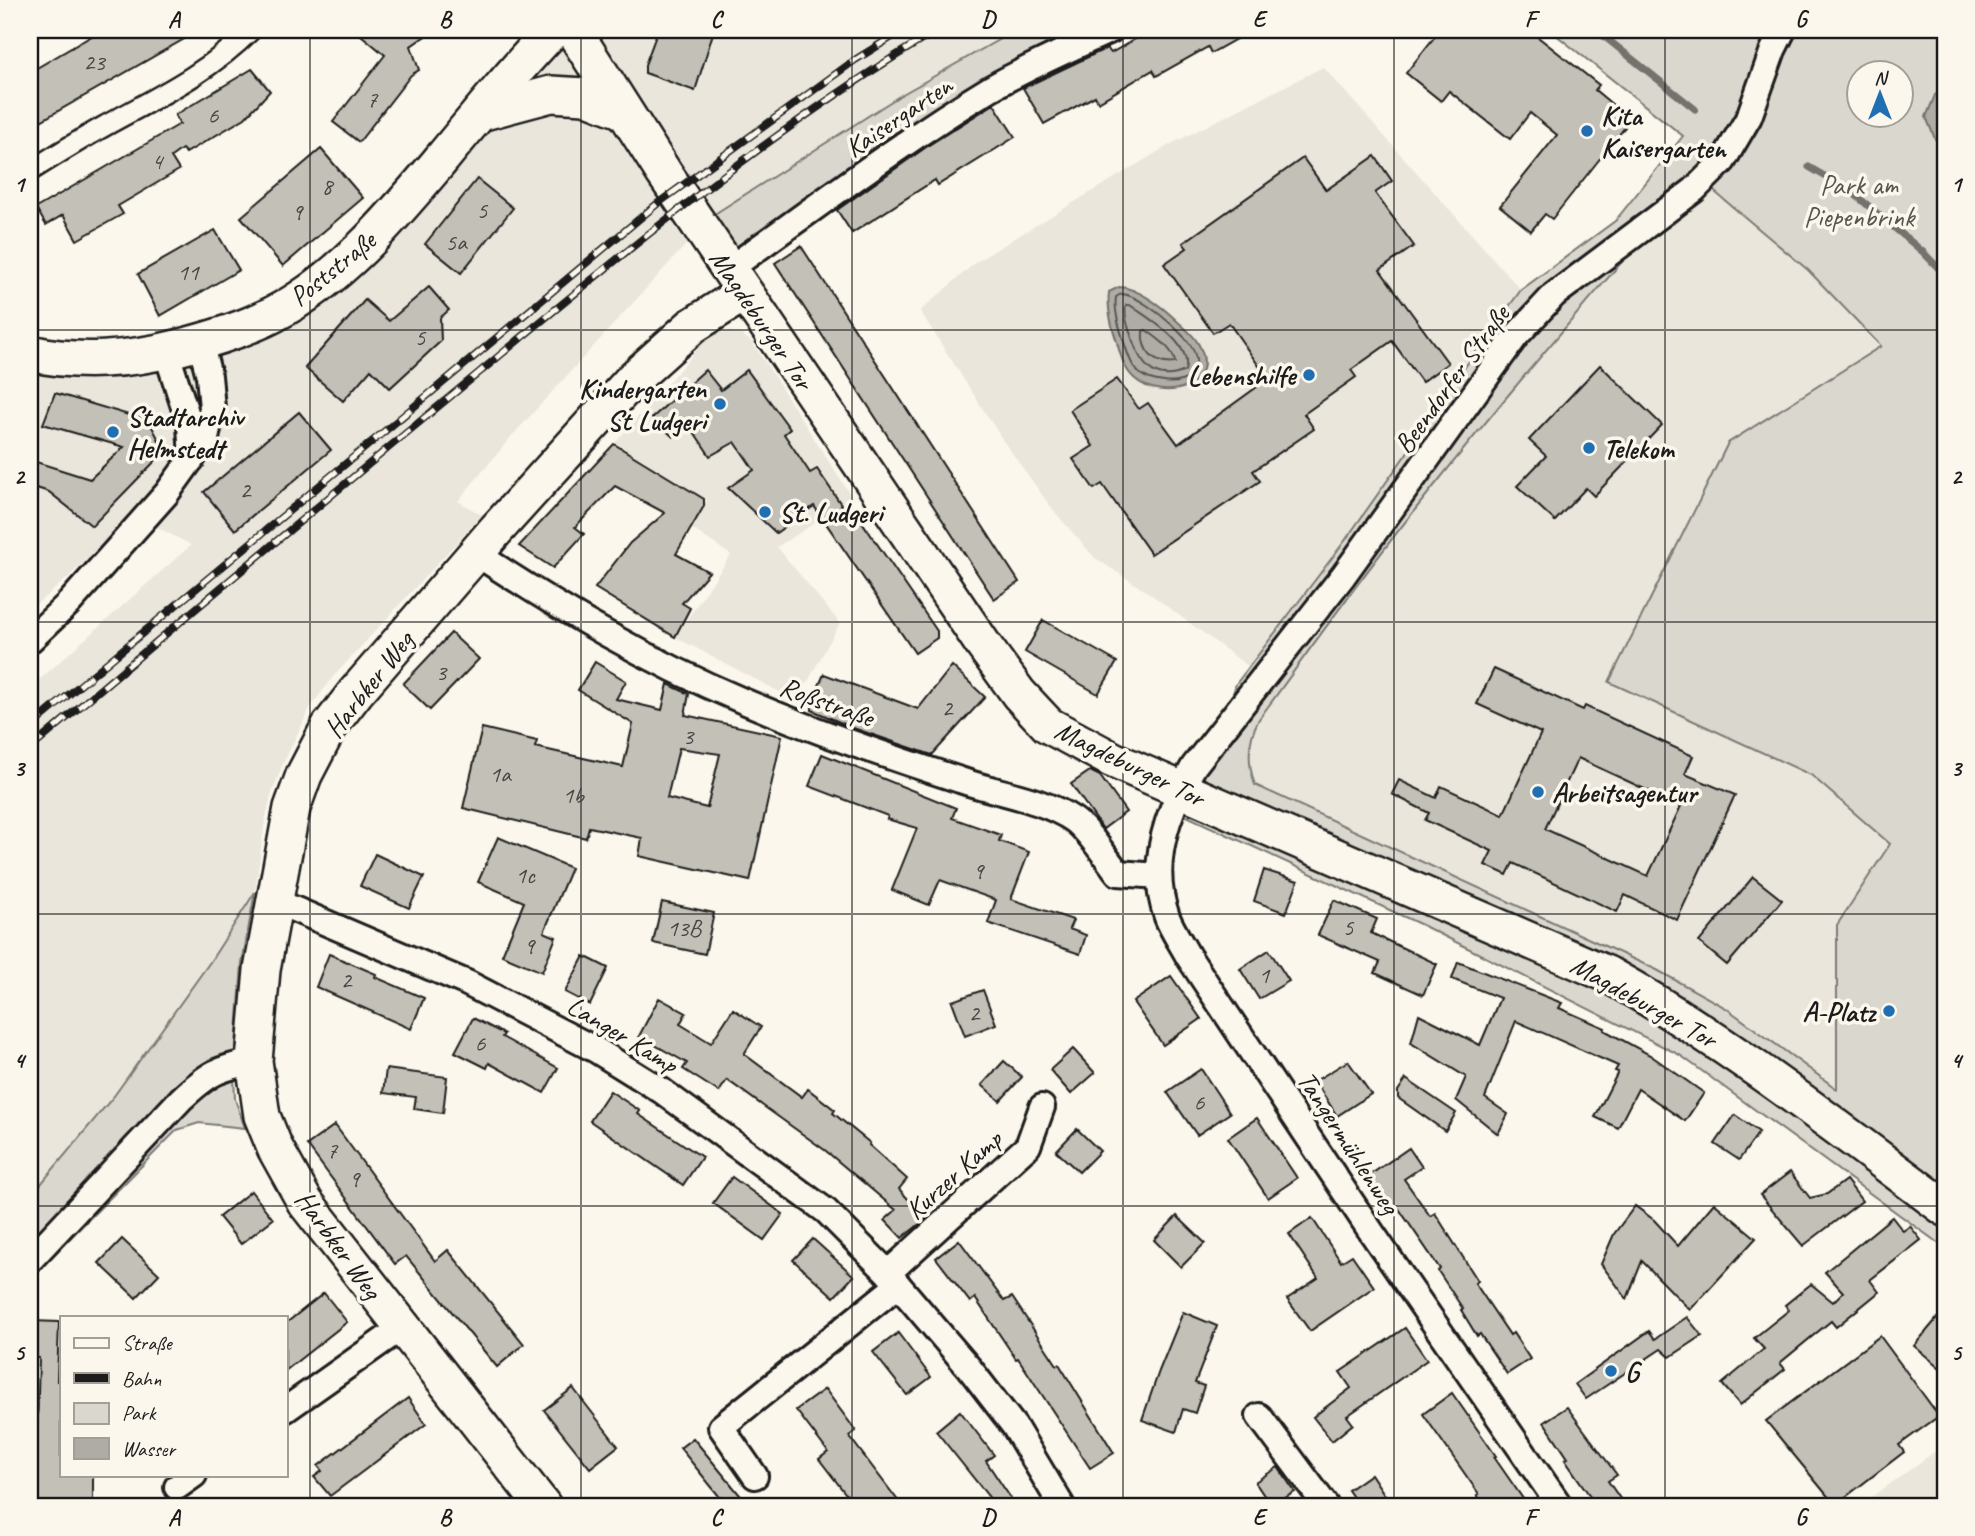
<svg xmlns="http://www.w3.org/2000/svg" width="1975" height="1536" viewBox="0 0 1975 1536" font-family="Caveat,sans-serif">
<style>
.built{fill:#eae6dc}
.green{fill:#dad7ce;stroke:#7b7a75;stroke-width:2;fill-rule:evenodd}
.water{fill:#afaca5;stroke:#74726e;stroke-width:2}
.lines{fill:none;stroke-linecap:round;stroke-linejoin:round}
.shore{stroke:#575653;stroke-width:2}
.stream{stroke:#74726e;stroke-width:7}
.building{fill:#c3c0b8;stroke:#1c1c1c;stroke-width:2;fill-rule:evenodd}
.pedestrian-casing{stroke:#1c1c1c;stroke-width:24}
.minor-casing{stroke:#1c1c1c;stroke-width:30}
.secondary-casing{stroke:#1c1c1c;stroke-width:40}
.pedestrian{stroke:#fbf7ec;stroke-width:19}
.minor{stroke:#fbf7ec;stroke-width:24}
.secondary{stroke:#fbf7ec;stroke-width:35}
.rail-casing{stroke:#1c1c1c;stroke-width:8}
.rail{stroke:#fbf7ec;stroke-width:5;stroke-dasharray:16;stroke-linecap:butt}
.grid{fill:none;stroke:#1c1c1c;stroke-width:2;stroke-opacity:0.55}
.poi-dot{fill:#1f6fb2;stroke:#fbf7ec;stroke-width:2.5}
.labels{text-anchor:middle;stroke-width:7;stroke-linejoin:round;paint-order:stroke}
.number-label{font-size:24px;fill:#464543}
.poi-label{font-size:28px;font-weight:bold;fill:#1c1c1c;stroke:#fbf7ec;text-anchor:start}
.street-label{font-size:28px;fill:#1c1c1c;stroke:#fbf7ec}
.park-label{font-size:28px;fill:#555451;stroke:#fbf7ec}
.neatline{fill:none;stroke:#1c1c1c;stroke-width:2.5}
.grid-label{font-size:23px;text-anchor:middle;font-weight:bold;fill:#1c1c1c}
</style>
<rect width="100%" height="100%" fill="#fbf7ec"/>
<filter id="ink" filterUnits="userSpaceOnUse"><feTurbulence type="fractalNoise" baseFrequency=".0143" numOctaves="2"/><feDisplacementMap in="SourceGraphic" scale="14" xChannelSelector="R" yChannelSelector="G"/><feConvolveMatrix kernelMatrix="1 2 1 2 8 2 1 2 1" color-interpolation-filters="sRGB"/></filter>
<g filter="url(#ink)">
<g class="built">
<polygon points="567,30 1016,30 901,95 713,215 511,437 458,501 482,515 333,677 310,708 283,764 272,793 265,820 255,892 210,962 114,1096 30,1197 30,688 191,545 134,515 61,584 30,609 30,371 58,374 220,352 415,204 571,38"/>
<polygon points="1323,67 1521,290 1438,404 1426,426 1344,543 1249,667 1149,593 1095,558 1053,510 1004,442 920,311 976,262 1033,227 1171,144"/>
<polygon points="1697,177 1808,270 1882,346 1728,443 1609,682 1811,775 1891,845 1837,925 1838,1090 1726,1008 1657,970 1255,785 1252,775 1249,744 1252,732 1259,719 1363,577 1417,507 1591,295"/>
<polygon points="724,330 739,333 752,342 853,499 777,547 840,623 797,701 675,637 731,555 691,528 707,500 614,444 710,335"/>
<polygon points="1945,1444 1945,1506 1859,1506 1900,1477"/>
</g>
<g class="green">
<polygon points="1016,30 1073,30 989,74 882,141 738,250 713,215 901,95"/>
<path d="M1550,30H1945V1248L1680,1055L1422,925L1163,805L1230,703L1236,684L1344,542L1426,426L1438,404L1521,290L1615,221L1683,136ZM1860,74H1902V116H1860ZM1697,177L1808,270L1881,346L1728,443L1609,682L1811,775L1890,844L1837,925V1089L1726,1008L1657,970L1255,785C1247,762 1247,741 1259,719C1311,648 1362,575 1418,506C1508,393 1601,284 1697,177Z"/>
<polygon points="255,892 242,964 234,1074 235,1099 245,1128 199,1123 177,1130 30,1279 30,1197 114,1096 210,962"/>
</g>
<g class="water">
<polygon points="1945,87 1945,148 1935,139 1926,117 1935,95"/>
<path d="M1119,287C1137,287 1164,308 1177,321C1184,327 1191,333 1196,340C1226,385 1163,405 1134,378C1123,368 1120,353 1116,339C1111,324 1107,308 1109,292Z"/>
</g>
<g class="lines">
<g class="shore">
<path d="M1121,294C1135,294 1160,314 1171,324C1177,330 1184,336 1189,343C1206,367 1190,386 1164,382C1155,381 1146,379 1139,373C1130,364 1127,351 1123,339C1119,326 1114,310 1116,297Z"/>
<path d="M1126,305H1130C1149,319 1194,344 1185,371C1151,386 1138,359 1130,332C1127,324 1124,313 1126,305Z"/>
<path d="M1143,331L1146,330C1157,338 1174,349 1175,363C1154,366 1141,350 1143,331Z"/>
</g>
<g class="stream">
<polyline points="1596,30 1695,109"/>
<polyline points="1809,167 1852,192 1923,252 1945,275"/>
</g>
</g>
<g class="building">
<polygon points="102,30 200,30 30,127 30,72"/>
<polygon points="355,30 434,30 411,46 419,70 411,75 359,142 333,122 385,55"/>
<polygon points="658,30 714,30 695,91 645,73 645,65"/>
<polygon points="1151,30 1252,30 1211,53 1208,47 1156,76 1153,70 1098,102 1095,96 1044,124 1023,88 1107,48 1111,53"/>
<polygon points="1440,30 1529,30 1599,85 1595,90 1625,115 1619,122 1625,127 1552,219 1545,214 1531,231 1500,206 1557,135 1530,113 1510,139 1449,91 1441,101 1406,73"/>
<polygon points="252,69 270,91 245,118 186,153 182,149 171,157 179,170 118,206 123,214 77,240 63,215 46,225 36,208 180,124 175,115"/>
<polygon points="994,104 1015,137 938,185 935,180 852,233 837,210 932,143"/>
<polygon points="321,149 363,198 283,266 241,217"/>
<polygon points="1375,156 1392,181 1375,193 1414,246 1380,270 1448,363 1422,382 1392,341 1351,370 1356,377 1304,414 1314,429 1253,471 1260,481 1151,554 1102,484 1094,489 1073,459 1093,446 1070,410 1117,379 1139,409 1148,403 1178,444 1268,379 1229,323 1213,333 1164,264 1187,248 1183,243 1303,158 1326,190"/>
<polygon points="477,179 513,208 461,273 425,244"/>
<polygon points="215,230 239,270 160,316 138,274"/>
<polygon points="801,246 1019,582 994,599 775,263"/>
<polygon points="429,287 449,310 440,318 441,341 390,388 371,369 343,401 305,368 365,300 389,321"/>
<polygon points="1600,365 1662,425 1594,496 1586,488 1555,521 1517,486 1546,456 1529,440"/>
<polygon points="705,370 721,390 747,370 790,429 784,434 810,473 817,469 843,507 849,503 937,631 937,638 915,653 814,506 776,533 728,488 754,470 735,442 710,456 688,423 673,437 652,418"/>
<polygon points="55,393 149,421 159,440 159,457 92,526 49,492 30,486 30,460 90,479 124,447 43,424"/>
<polygon points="299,412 331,450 235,530 204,492"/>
<polygon points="614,444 704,499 704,506 676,554 709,572 682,603 690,608 675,637 595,588 630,543 665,513 615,486 575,527 584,534 553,568 519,546"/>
<polygon points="1043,620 1117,662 1098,694 1025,652"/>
<polygon points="451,633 479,659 430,710 403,684"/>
<path d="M595,662L626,681L616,699L662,710L668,684L689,694L685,715L782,736L750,881L639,856L642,838L589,827L586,838L463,808L482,728L537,741L535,747L623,767L633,724L578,690ZM679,748L720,754L707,808L667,798Z"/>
<polygon points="952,666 985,697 932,755 853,728 812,710 812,702 824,674 918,709"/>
<path d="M1494,669L1583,710L1585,706L1693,756L1685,774L1735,795L1677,920L1625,895L1617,912L1513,863L1507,875L1485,865L1492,851L1425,820L1429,813L1392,794L1399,780L1436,798L1441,786L1503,815L1541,733L1477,704ZM1578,758L1681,806L1648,876L1545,829Z"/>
<polygon points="822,754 956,808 952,818 1001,835 999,841 1029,852 1011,899 1073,920 1069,929 1086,935 1080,954 988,923 996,900 940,880 929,905 892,890 917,828 887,819 888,816 809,786"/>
<polygon points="1090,771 1100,776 1126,812 1103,829 1071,784"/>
<polygon points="498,837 571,868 544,932 556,937 542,972 502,955 524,902 478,882"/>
<polygon points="375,854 424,877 409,908 360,886"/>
<polygon points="1264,870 1298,881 1286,913 1254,901"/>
<polygon points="1753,877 1782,900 1727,965 1699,942"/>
<polygon points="1334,900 1377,919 1371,933 1437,964 1423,995 1375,973 1380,962 1318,935"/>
<polygon points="662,902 714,913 705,954 653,943"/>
<polygon points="1269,950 1289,981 1259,999 1240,969"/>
<polygon points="329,954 376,974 375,977 424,998 411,1029 316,987"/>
<polygon points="584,956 608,968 590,1005 565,992"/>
<polygon points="1458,962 1562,1003 1559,1008 1605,1028 1604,1030 1650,1055 1704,1093 1685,1121 1638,1089 1618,1128 1595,1117 1618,1072 1615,1071 1618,1066 1516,1021 1485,1098 1508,1114 1498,1134 1456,1100 1466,1077 1411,1043 1419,1014 1480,1045 1500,998 1452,979"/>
<polygon points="1171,976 1201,1019 1163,1045 1133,1002"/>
<polygon points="983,990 996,1024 965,1036 952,1001"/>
<polygon points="659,998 686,1013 680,1024 711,1043 733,1009 761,1027 744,1054 802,1097 808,1089 835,1110 833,1113 870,1143 869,1145 907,1179 899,1189 926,1219 902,1238 885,1220 896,1210 826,1151 727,1080 719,1092 683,1069 687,1063 639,1036"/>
<polygon points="473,1018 504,1034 502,1037 558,1068 544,1093 489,1063 487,1068 455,1052"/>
<polygon points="1073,1049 1095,1073 1071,1094 1050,1070"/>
<polygon points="1004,1061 1022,1077 1000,1101 982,1085"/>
<polygon points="1348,1061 1371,1094 1337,1116 1315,1081"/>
<polygon points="386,1069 447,1077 443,1113 414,1109 416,1097 383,1093"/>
<polygon points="1201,1069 1230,1113 1197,1135 1167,1092"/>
<polygon points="1406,1079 1456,1113 1445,1131 1398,1098 1398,1091"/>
<polygon points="610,1091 640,1111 638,1114 702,1157 683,1185 590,1121"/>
<polygon points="1735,1115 1759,1132 1739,1160 1715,1144"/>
<polygon points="1257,1118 1297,1178 1268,1198 1228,1138"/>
<polygon points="335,1125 435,1261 448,1250 524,1344 497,1367 406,1256 395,1264 307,1145"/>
<polygon points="1077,1129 1100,1151 1079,1172 1056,1151"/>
<polygon points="1409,1148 1422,1167 1404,1179 1430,1216 1435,1213 1478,1281 1475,1283 1510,1335 1513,1333 1530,1359 1507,1374 1480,1334 1477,1336 1461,1310 1463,1309 1438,1271 1440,1269 1399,1209 1392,1214 1367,1177"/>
<polygon points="1790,1172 1810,1198 1827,1194 1846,1180 1862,1201 1803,1246 1760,1195"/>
<polygon points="732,1177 783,1214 764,1240 713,1203"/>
<polygon points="251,1191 273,1219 241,1244 219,1217"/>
<polygon points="1714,1203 1756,1238 1690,1310 1642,1261 1627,1299 1601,1264 1614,1234 1635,1206 1654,1220 1678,1246"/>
<polygon points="1177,1216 1205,1243 1181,1267 1154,1240"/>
<polygon points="1892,1217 1903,1231 1910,1226 1921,1240 1870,1280 1879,1292 1836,1327 1831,1321 1780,1363 1785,1369 1740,1405 1722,1384 1764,1349 1754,1338 1789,1310 1785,1305 1811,1284 1833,1302 1843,1292 1825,1272"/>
<polygon points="1312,1218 1341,1262 1352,1255 1374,1287 1310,1331 1287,1299 1318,1278 1289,1234"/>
<polygon points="122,1239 159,1274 136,1298 99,1263"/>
<polygon points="813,1239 854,1276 834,1297 793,1260"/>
<polygon points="959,1240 1004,1301 1012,1297 1057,1365 1059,1364 1114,1453 1090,1468 1018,1358 1016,1359 975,1298 970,1302 936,1258"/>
<polygon points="324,1293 347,1322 285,1371 285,1324"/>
<polygon points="1945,1309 1945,1372 1914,1346"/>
<polygon points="1183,1312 1217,1326 1195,1383 1204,1386 1195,1413 1183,1409 1176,1432 1142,1420 1159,1371"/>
<polygon points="1687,1317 1702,1336 1670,1357 1661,1349 1586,1399 1575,1384 1649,1331 1655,1339"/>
<polygon points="32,1321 59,1322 57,1381 61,1381 61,1475 93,1475 93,1504 30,1503 30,1465 36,1465 39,1358 31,1358"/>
<polygon points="1405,1328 1427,1360 1347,1416 1353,1424 1332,1441 1313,1417 1351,1388 1340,1372"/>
<polygon points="898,1333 931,1377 907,1395 873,1352"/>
<polygon points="1880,1336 1939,1416 1899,1445 1904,1452 1835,1505 1766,1421"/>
<polygon points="573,1388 618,1446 590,1468 544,1410"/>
<polygon points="825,1389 856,1431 849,1436 902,1506 855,1506 819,1459 828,1452 796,1410"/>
<polygon points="1452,1393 1496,1456 1494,1457 1528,1506 1485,1506 1477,1495 1479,1494 1423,1414"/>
<polygon points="408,1398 426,1424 330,1496 314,1477 322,1471 318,1466"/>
<polygon points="1567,1407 1617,1475 1608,1481 1625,1506 1597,1506 1565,1460 1568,1458 1544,1422"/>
<polygon points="960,1411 994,1455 986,1461 1016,1506 996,1506 936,1431"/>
<polygon points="693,1438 749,1506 727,1506 680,1448"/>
<polygon points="1278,1467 1295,1492 1271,1506 1255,1482"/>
<polygon points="1371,1474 1388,1500 1378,1506 1359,1506 1348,1490"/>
</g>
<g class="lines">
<defs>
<path id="pedestrian" d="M30,171C54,156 78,141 103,127C157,97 207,74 251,30"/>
<g id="minor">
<path d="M729,269C815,208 900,143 991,88C1030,66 1071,48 1111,30"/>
<polyline points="166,351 190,425 192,459"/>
<path d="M477,554C562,610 646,660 741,700C812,730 886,756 960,780C997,793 1041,798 1074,820C1089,831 1106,858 1118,873L1159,876"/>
<polyline points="30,640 70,602 167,493 206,439 212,408 209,376 200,342"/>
<polyline points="275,901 467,983 596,1050 662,1091 826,1211 888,1273 970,1369 1014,1426 1062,1506"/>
<path d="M30,1260L181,1099C209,1073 217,1069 254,1061"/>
<polyline points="888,1273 1028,1146 1042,1107"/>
<polyline points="285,1410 401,1328"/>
<polyline points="1259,1416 1326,1506"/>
<polyline points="755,1476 721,1427 898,1285"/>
<polyline points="177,1487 194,1475"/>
<path d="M1560,1506L1372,1233L1188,956C1181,943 1172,930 1167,917C1148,865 1167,811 1194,766L1343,576L1516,336L1554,295L1694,190L1723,161L1749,117L1773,50L1783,30"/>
</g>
<g id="secondary">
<path d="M573,30L664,173L984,646L1019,694L1048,725L1113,760L1607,974C1727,1041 1835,1126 1945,1208"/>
<polyline points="480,113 551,94 585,96 623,111"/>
<path d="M30,353C77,364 130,360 177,348C209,340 242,330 272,315C339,281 391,219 439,162C476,117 513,72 553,30"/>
<polyline points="543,1506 305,1202 275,1148 262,1116 254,1061 262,970 292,808 304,775 329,727 356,692 496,530 633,379 692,326 744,293"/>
</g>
</defs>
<use href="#pedestrian" class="pedestrian-casing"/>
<use href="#minor" class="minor-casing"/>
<use href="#secondary" class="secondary-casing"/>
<use href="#pedestrian" class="pedestrian"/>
<use href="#minor" class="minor"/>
<use href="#secondary" class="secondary"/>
<defs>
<g id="rail">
<polyline points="30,727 657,204 855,60 903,30"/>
<path d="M30,749C179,622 330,496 481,371C628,249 774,127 938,30"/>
</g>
</defs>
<use href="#rail" class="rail-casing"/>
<use href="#rail" class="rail"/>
</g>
</g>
<path class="grid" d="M310,30V1506M581,30V1506M852,30V1506M1123,30V1506M1394,30V1506M1665,30V1506M30,330H1945M30,622H1945M30,914H1945M30,1206H1945"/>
<g class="poi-dot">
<circle cx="1587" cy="131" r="7"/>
<circle cx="1309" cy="375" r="7"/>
<circle cx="720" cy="404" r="7"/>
<circle cx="113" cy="432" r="7"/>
<circle cx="1589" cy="448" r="7"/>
<circle cx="765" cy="512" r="7"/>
<circle cx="1538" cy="792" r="7"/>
<circle cx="1889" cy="1011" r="7"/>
<circle cx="1611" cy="1371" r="7"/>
</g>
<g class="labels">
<g class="number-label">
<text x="94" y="70">23</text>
<text x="372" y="107">7</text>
<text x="213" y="123">6</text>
<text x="157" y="169">4</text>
<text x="327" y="194">8</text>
<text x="482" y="218">5</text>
<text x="297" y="220">9</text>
<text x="456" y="250">5a</text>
<text x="188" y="280">11</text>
<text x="420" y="345">5</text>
<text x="245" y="498">2</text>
<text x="441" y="680">3</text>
<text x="947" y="716">2</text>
<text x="688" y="744">3</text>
<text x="500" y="782">1a</text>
<text x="573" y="803">1b</text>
<text x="978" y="879">9</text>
<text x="525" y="883">1c</text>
<text x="1348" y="935">5</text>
<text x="684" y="936">13B</text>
<text x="529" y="954">9</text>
<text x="1264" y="983">1</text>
<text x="346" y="988">2</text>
<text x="974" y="1021">2</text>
<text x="480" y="1051">6</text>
<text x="1199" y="1110">6</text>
<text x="332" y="1158">7</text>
<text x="354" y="1187">9</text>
</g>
<g class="poi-label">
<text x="1601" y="125">Kita<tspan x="1601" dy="32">Kaisergarten</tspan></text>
<text x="1295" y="385" text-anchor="end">Lebenshilfe</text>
<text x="706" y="398" text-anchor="end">Kindergarten<tspan x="706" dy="32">St Ludgeri</tspan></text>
<text x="127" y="426">Stadtarchiv<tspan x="127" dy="32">Helmstedt</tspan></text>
<text x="1603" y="458">Telekom</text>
<text x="779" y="522">St. Ludgeri</text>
<text x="1552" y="802">Arbeitsagentur</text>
<text x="1875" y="1021" text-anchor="end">A-Platz</text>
<text x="1625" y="1381">G</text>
</g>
<g class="street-label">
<text transform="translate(898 116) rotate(-34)" y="10">Kaisergarten</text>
<text transform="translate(332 268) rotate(-39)" y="10">Poststraße</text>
<text transform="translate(762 319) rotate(56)" y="10">Magdeburger Tor</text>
<text transform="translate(1451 379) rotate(-54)" y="10">Beendorfer Straße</text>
<text transform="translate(368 684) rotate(-52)" y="10">Harbker Weg</text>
<text transform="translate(827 701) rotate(20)" y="10">Roßstraße</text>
<text transform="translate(1130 763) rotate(26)" y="10">Magdeburger Tor</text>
<text transform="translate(1644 1001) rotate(29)" y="10">Magdeburger Tor</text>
<text transform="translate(623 1034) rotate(31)" y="10">Langer Kamp</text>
<text transform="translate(1349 1142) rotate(57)" y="10">Tangermühlenweg</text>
<text transform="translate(953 1174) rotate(-42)" y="10">Kurzer Kamp</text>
<text transform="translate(339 1244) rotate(54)" y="10">Harbker Weg</text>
</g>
<g class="park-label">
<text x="1859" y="194">Park am<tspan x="1859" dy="32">Piepenbrink</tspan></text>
</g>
</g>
<rect width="1975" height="1536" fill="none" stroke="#fbf7ec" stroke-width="77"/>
<rect x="60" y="1316" width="228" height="161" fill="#fbf7ec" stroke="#a29f99" stroke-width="2"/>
<rect x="74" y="1338" width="35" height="10" fill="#fbf7ec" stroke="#a29f99" stroke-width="2"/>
<text x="122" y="1350" font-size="21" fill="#1c1c1c">Straße</text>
<rect x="74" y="1373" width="35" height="10" fill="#1c1c1c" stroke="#a29f99" stroke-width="2"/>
<text x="122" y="1386" font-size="21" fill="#1c1c1c">Bahn</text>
<rect x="74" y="1403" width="35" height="21" fill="#dad7ce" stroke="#a29f99" stroke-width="2"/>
<text x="122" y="1420" font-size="21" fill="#1c1c1c">Park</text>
<rect x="74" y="1438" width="35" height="21" fill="#afaca5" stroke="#a29f99" stroke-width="2"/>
<text x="122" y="1456" font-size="21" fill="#1c1c1c">Wasser</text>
<g transform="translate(1880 94)"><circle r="33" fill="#fbf7ec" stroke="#a29f99" stroke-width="2"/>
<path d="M0-5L12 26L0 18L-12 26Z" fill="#1f6fb2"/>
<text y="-10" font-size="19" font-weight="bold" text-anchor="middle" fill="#1c1c1c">N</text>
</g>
<rect x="38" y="38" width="1899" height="1460" class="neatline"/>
<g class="grid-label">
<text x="174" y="27">A</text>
<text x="445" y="27">B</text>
<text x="716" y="27">C</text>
<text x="988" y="27">D</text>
<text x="1259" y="27">E</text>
<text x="1530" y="27">F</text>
<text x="1801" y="27">G</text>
<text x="19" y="192">1</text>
<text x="1956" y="192">1</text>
<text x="19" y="484">2</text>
<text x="1956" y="484">2</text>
<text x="19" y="776">3</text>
<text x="1956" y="776">3</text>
<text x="19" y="1068">4</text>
<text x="1956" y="1068">4</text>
<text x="19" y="1360">5</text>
<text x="1956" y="1360">5</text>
<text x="174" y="1525">A</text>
<text x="445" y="1525">B</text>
<text x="716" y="1525">C</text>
<text x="988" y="1525">D</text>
<text x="1259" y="1525">E</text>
<text x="1530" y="1525">F</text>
<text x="1801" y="1525">G</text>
</g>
</svg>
